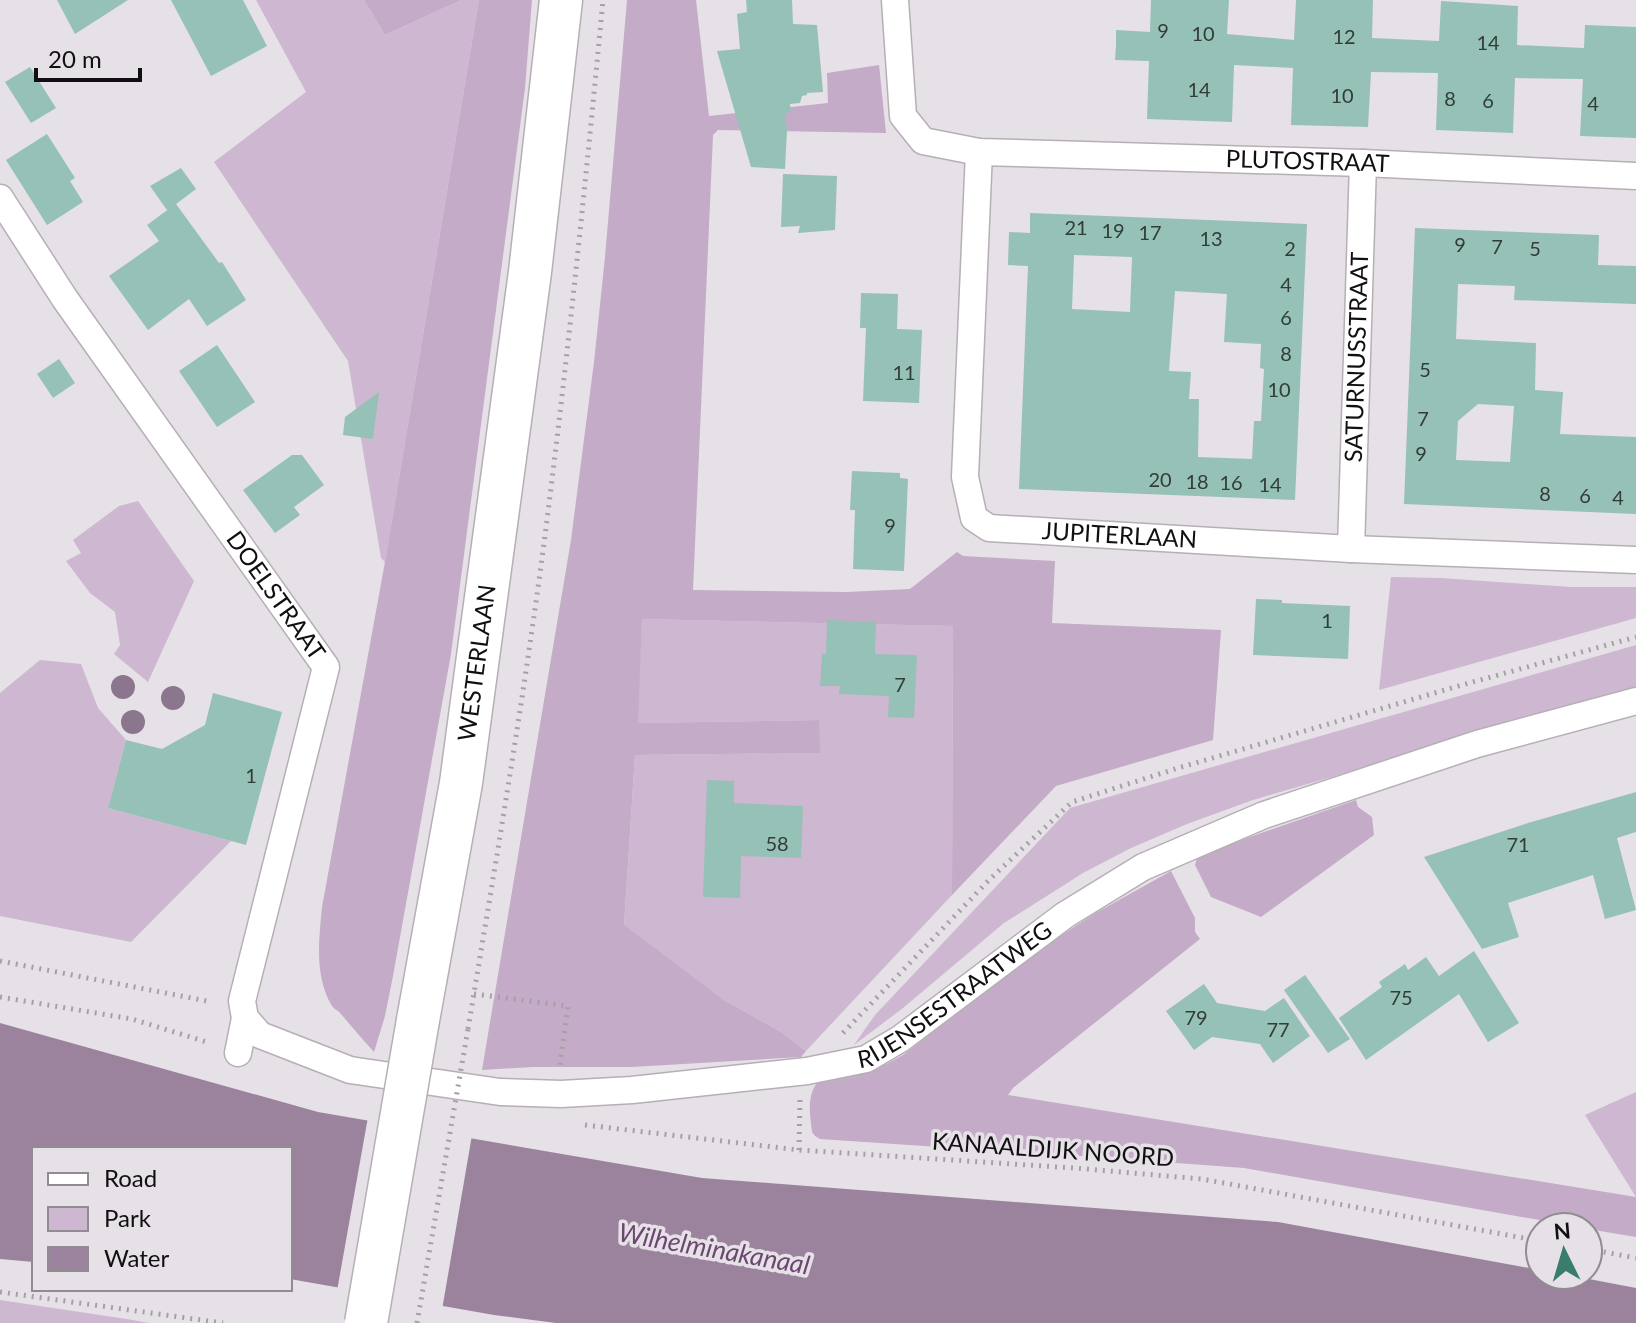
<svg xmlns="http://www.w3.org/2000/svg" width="1636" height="1323" viewBox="0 0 1636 1323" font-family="Lato,sans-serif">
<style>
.green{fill:#ceb7d1}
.forest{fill:#c4abc7}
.water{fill:#9b839e}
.pier{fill:#e6e0e7}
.building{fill:#96c1b6;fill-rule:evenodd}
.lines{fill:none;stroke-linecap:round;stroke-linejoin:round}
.street-casing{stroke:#b6afb6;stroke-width:29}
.primary-casing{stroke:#b6afb6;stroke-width:45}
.path{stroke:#a5a0a6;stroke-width:5;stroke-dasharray:2 6;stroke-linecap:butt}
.street{stroke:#fff;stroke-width:26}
.primary{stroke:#fff;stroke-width:42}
.primary-bridge-casing{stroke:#b6afb6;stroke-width:45;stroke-linecap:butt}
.path-bridge{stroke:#a5a0a6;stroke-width:5;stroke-dasharray:2 6;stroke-linecap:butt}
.primary-bridge{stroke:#fff;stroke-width:42}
.tree{fill:#8c768e}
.labels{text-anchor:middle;stroke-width:7;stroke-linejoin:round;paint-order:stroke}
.number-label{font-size:20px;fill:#323c3a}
.street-label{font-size:24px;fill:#110f11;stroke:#e6e0e7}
.water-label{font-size:26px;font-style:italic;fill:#6b4770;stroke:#e6e0e7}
</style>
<rect width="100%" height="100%" fill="#e6e0e7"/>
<g class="green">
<polygon points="256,0 364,0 385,35 461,0 479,0 385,562 381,558 348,361 214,162 306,92"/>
<polygon points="138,501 194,581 148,682 114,654 120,645 115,612 90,593 66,561 81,553 73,540 119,506"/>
<polygon points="1391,577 1441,578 1571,587 1636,587 1636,618 1379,690"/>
<polygon points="642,619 953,626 952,895 806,1051 781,1032 724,1000 624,926 635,755 819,753 819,720 637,723"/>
<polygon points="1636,645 1636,688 1253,800 1187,824 1131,848 1083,873 1004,923 903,1008 854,1045 875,1015 1070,808"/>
<polygon points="40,660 81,664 98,708 126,740 108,808 231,841 131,942 0,916 0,693"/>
<polygon points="1636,1092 1636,1197 1585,1115"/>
<polygon points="0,1300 133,1320 149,1323 0,1323"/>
</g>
<g class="forest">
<polygon points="364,0 461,0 385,35"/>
<path d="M479,0H532L525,88L451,654L393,976L385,1016L374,1052C363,1040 352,1027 341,1014C337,1009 336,1011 332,1006C314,976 319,939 322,907L385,562Z"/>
<polygon points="627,0 696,0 709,116 828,103 827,73 879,65 886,133 718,130 713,135 693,590 847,592 910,589 957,552 963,556 1055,561 1052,623 1221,630 1213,740 1056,786 952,895 953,626 642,619 638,723 819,720 820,753 635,755 624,925 724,1000 781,1032 806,1051 801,1057 632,1067 533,1067 482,1070 571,540 594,362 605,257"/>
<polygon points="1356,800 1358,807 1372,817 1374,835 1261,917 1211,897 1195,865 1197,858 1227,845"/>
<path d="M1171,871L1195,918V932L1200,939L1013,1088L1008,1095L1636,1197V1237L1588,1229V1227H1579L1244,1168L1041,1153C1016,1147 994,1144 969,1149L820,1139L815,1136L812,1132C810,1113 806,1096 819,1080C854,1077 872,1073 903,1055L1039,950L1094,914Z"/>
</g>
<polygon class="water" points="0,1023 318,1112 702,1178 1278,1222 1540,1270 1540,1275 1568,1275 1636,1288 1636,1323 556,1323 494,1315 290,1279 290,1149 34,1149 34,1262 0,1259"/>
<polygon class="pier" points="368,1117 472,1135 442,1310 337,1291"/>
<g class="building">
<polygon points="57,0 128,0 75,34"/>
<polygon points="171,0 243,0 267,46 211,76"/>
<polygon points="746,0 792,0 793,24 817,25 823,92 807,93 807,95 802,96 800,103 790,104 791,112 785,113 787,130 785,169 751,167 717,51 740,49 737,14 747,12"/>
<polygon points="1151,0 1229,0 1227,34 1294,40 1296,0 1373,0 1372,38 1439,41 1441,1 1518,6 1517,45 1584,48 1585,25 1636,27 1636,138 1580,136 1583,79 1515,78 1513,133 1436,130 1438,73 1371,72 1368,127 1291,125 1293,68 1234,65 1232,122 1147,119 1149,61 1115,60 1116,45 1116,30 1150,32"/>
<polygon points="30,67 56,108 31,123 5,82"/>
<polygon points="47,134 75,178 70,181 83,202 47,225 6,160"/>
<polygon points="181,168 196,189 176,204 219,263 222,262 246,300 207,326 189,299 148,330 109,276 159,241 147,225 170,208 167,210 150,186"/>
<polygon points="783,174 837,176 835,230 798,233 800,226 781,227"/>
<path d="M1030,213L1307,224L1295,500L1019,489L1028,266L1008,265L1009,232L1030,233ZM1074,255L1132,257L1130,312L1072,309ZM1175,291L1227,294L1224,342L1261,344L1260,368L1264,369L1261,421H1254L1252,459L1198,457L1199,399H1189L1191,372L1169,371Z"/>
<path d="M1415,228L1599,235L1598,265L1636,266V304L1514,300L1515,286L1458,284L1456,339L1536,343L1535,390L1563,392L1560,434L1636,437V514L1404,504ZM1478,404L1514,406L1510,462L1456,460L1458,421Z"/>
<polygon points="861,293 898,294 897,329 922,330 919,403 863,401 866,328 860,328"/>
<polygon points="217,345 255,402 217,427 179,371"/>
<polygon points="59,359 75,383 53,398 37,374"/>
<polygon points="379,392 373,439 343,435 345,417"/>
<polygon points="292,455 302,455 324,485 294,507 300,515 275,533 243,490"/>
<polygon points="852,471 900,473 900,478 908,479 904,571 853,569 855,510 850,510"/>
<polygon points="1256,599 1282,600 1282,603 1350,606 1348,659 1253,655"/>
<polygon points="827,620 876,622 875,654 917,655 914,718 888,717 889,696 839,694 840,686 820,686 822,654 826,654"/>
<polygon points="213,693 282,712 246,845 108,808 126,740 162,749 205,725"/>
<polygon points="707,780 734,781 734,803 803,806 801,858 741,856 740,898 703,897"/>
<polygon points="1636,792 1636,832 1617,838 1636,910 1605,919 1593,875 1508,903 1519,937 1482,949 1424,857 1528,823"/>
<polygon points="1474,951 1519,1023 1488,1042 1459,994 1366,1060 1339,1018 1382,987 1379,982 1405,964 1408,970 1426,957 1439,976"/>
<polygon points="1305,975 1350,1039 1328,1053 1284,990"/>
<polygon points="1204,984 1217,1003 1240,1007 1265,1011 1284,998 1310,1036 1273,1063 1260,1044 1212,1037 1194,1050 1166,1011"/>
</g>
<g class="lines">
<defs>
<g id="street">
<path id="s1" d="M895,0L903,116L923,141L979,152L1363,163L1636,176"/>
<path id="s2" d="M979,152L965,477L974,518L989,528L1351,549L1636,560"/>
<path id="s3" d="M0,198L65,299L326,667L242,1001L245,1018L238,1053"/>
<path id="s4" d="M1351,549L1363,163"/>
<path id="s5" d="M245,1018L260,1035L350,1070L500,1092L561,1094L632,1090L807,1071L866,1059L900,1039L1065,915L1143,867L1264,815L1477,744L1636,701"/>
</g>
<g id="primary">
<path id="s6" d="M418,1020L461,783L530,272L561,0"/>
</g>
</defs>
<use href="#street" class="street-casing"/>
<use href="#primary" class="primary-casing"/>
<g class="path">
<polyline points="0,961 212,1002"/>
<polyline points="474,994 568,1006 560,1065"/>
<polyline points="0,997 132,1019 210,1043"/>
<path d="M468,1029C497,855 527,680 549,504C570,336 587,168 603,0"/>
<polyline points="843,1033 990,879 1072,802 1178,768 1462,685 1636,637"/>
<polyline points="585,1125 799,1150 1074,1168 1202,1179 1540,1241"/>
<polyline points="799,1150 800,1099"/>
<polyline points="1588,1249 1636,1258"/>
<polyline points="0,1292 223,1323"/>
</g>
<use href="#street" class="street"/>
<use href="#primary" class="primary"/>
<defs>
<polyline id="primary-bridge" points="366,1323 418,1020"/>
</defs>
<use href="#primary-bridge" class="primary-bridge-casing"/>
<polyline class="path-bridge" points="417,1323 468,1029"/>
<use href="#primary-bridge" class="primary-bridge"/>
</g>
<g class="tree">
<circle cx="123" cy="687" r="12"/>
<circle cx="173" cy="698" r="12"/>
<circle cx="133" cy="722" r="12"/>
</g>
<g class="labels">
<g class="number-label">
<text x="1163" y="38">9</text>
<text x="1203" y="41">10</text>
<text x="1344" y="44">12</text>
<text x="1488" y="50">14</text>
<text x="1199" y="97">14</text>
<text x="1342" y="103">10</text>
<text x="1450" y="106">8</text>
<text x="1488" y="108">6</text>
<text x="1593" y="111">4</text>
<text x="1076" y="235">21</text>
<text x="1113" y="238">19</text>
<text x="1150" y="240">17</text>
<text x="1211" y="246">13</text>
<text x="1460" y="252">9</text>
<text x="1497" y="254">7</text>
<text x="1290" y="256">2</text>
<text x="1535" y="256">5</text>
<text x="1286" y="292">4</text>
<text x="1286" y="325">6</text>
<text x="1286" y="361">8</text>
<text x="1425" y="377">5</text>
<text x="904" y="380">11</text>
<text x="1279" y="397">10</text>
<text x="1423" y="426">7</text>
<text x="1421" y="461">9</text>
<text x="1160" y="487">20</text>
<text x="1197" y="489">18</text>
<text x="1231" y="490">16</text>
<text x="1270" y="492">14</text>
<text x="1545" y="501">8</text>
<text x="1585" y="503">6</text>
<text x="1618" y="505">4</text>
<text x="890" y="533">9</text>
<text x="1327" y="628">1</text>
<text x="900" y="692">7</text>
<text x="251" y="783">1</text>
<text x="777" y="851">58</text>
<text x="1518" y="852">71</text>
<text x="1401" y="1005">75</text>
<text x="1196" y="1025">79</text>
<text x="1278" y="1037">77</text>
</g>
<g class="street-label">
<text dy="8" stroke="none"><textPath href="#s1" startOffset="534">PLUTOSTRAAT</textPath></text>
<text dy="8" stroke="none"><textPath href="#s4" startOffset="192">SATURNUSSTRAAT</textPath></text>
<text dy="8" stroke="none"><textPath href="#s2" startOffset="516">JUPITERLAAN</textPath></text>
<text dy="8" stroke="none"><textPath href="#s3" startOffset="484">DOELSTRAAT</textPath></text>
<text dy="8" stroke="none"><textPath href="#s6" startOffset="362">WESTERLAAN</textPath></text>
<text dy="8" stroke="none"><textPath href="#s5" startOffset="748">RIJENSESTRAATWEG</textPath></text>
<text transform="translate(1053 1150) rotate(4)" y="8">KANAALDIJK NOORD</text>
</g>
<g class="water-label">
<text transform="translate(714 1249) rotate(10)" y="9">Wilhelminakanaal</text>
</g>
</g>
<rect x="32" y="1147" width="260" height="144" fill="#e6e0e7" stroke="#918c91" stroke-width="2"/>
<rect x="48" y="1173" width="40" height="12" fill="#ffffff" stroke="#918c91" stroke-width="2"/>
<text x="104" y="1187" font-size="24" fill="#110f11">Road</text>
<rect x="48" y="1207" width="40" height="24" fill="#ceb7d1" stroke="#918c91" stroke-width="2"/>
<text x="104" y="1227" font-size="24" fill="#110f11">Park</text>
<rect x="48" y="1247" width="40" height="24" fill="#9b839e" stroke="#918c91" stroke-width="2"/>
<text x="104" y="1267" font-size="24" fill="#110f11">Water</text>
<g transform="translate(1564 1251) rotate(355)"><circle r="38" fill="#e6e0e7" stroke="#918c91" stroke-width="2"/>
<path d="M0-6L14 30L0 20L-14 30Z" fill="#3a7c6e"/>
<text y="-12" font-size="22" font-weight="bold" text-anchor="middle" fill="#110f11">N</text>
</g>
<path d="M36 68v12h104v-12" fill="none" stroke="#110f11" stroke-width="4"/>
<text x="48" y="68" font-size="24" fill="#110f11" stroke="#e6e0e7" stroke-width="6" paint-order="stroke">20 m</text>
</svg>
